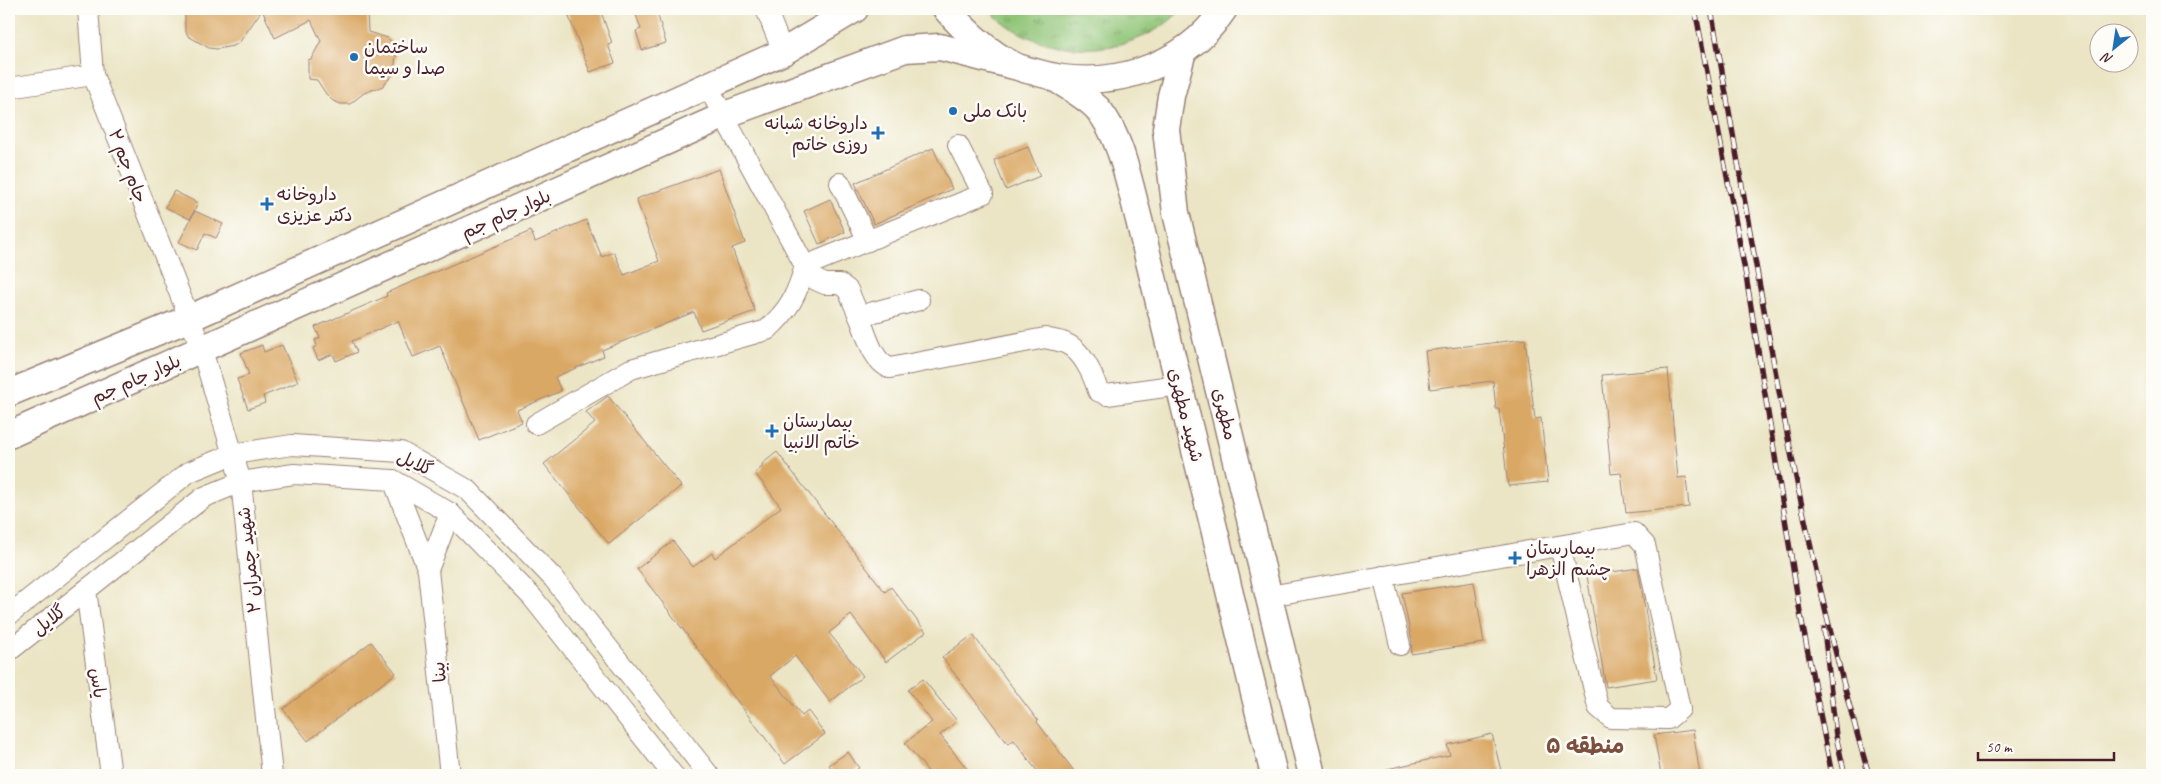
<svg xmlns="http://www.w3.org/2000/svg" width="2161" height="784" viewBox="0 0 2161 784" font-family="Caveat,'Playpen Sans Arabic',sans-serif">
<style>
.grass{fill:url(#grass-tufts);stroke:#6d7251}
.building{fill:#daa865}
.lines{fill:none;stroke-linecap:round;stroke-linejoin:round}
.minor-casing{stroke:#9a8278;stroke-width:22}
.major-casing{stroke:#9a8278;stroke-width:29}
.minor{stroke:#fff;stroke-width:20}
.major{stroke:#fff;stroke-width:26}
.rail-casing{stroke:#4a1f2b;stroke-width:5.5}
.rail{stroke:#fdfcf7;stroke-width:4;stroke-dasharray:11;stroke-linecap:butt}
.poi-dot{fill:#1f6fb2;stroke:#fdfcf7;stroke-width:2}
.labels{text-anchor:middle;stroke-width:5;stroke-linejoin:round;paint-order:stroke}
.poi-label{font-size:18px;fill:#4a1f2b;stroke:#fdfcf7;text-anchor:start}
.street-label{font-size:18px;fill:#4a1f2b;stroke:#fdfcf7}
.district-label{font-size:22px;font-weight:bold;fill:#7c4f3f;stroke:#fdfcf7}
</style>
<defs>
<pattern id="grass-tufts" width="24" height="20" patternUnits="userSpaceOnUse" patternTransform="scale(1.25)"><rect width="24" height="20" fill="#90c577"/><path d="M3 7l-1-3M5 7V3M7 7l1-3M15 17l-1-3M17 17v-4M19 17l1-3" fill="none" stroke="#789f62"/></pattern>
</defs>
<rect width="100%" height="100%" fill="#fdfcf7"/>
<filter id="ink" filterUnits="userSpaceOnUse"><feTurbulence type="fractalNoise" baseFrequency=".02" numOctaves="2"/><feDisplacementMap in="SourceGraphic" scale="10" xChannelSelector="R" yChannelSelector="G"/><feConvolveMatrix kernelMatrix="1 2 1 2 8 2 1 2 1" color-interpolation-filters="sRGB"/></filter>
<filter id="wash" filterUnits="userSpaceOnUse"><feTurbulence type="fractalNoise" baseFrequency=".0096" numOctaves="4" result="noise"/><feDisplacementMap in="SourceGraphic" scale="20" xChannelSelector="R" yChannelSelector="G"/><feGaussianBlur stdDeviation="1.12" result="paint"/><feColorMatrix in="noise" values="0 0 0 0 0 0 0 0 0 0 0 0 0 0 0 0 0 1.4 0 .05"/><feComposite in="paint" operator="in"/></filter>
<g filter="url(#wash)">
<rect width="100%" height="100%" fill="#ebe5c5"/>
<path class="grass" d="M988,9H1182C1133,62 1037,61 988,9Z"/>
<g id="blocks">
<g class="building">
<polygon points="185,9 367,9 368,32 388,38 394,46 396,55 394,73 383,86 364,93 350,104 341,104 333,101 326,94 317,80 308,79 308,60 311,59 321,41 311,20 275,38 262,10 239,43 233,46 217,49 209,48 188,36 185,29"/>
<polygon points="566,9 600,9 612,43 608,45 615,63 590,72"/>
<polygon points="634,9 656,9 666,43 642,50 636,31 641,29"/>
<polygon points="1028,147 1040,176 1006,190 994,160"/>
<polygon points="933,148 952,189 874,224 855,183"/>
<polygon points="719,169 745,243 732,248 755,311 701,330 694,312 602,350 604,356 555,377 561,391 517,410 522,422 479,440 440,346 413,357 398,321 352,341 357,352 336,361 333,354 318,360 313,348 317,346 315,340 320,338 315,327 387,296 386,293 531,231 535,242 586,220 602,257 614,252 624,275 659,261 636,199"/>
<polygon points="174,191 198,203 190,219 165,207"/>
<polygon points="830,199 845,232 819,244 804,211"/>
<polygon points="195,211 223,224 216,238 205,233 197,250 179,242"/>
<polygon points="1525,339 1535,419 1541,418 1548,482 1508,486 1499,409 1496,409 1493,381 1430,389 1425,351"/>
<polygon points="262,345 264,352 282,345 298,382 263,396 265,403 248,409 237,379 249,375 241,353"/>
<polygon points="1668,369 1678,478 1686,477 1689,507 1626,513 1621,473 1611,474 1602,375"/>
<polygon points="608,396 681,486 609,544 544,464 595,423 586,412"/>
<polygon points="777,452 885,592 891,587 926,632 886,662 851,615 829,633 863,676 830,702 795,656 770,676 802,716 808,711 825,734 785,764 637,569 673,541 693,567 712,553 715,558 781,507 755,473 763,466 762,464"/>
<polygon points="1638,568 1657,679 1606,687 1587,576"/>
<polygon points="1474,582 1484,643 1411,654 1412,642 1402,593"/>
<polygon points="973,635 1038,721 1037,722 1077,775 1040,775 1014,740 1008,744 942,657"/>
<polygon points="371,642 396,673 308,741 283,709"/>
<polygon points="923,679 957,721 940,735 972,775 931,775 905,743 932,722 908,690"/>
<polygon points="1693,730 1700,775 1661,775 1654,735"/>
<polygon points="1492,734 1502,775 1388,775 1387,769 1450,755 1447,745"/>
<polygon points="848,752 859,768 849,775 836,775 829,765"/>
</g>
</g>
</g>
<g filter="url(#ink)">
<use href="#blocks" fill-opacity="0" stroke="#9a8278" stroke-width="1"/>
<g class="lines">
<defs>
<g id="minor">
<polyline points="88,9 93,75 202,350 241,482 272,775"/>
<polyline points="766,9 783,52"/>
<polyline points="707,85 805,266 816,280 825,284 840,284 848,290 859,316 919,300"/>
<polyline points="9,88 93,75"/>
<polyline points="840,183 868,241"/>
<path d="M859,316C866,332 872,362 890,368L1045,338C1051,340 1059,340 1065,343C1082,350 1093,374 1098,391L1107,395L1179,385"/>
<path d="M536,424L631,369L767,330C789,310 797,295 805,266L983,194L958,145"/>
<polyline points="393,480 428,570 450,775"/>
<polyline points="428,570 450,513"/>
<polyline points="1383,576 1400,645"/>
<polyline points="86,590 111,775"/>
<polyline points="1269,596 1634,533 1645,545 1680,709 1668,719 1611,718 1598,707 1560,546"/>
<polyline points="9,615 189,472 233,454 292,445 401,452 468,490 553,578 709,775"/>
<polyline points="9,651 204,497 241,482 294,474 393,480 450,513 532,597 673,775"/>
</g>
<g id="major">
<path d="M946,9C965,31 986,51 1013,65C1019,68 1027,70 1035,72C1103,93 1184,70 1224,9"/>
<polyline points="1183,51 1171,96 1166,129 1176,213 1312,775"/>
<path d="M1056,79C1070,88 1085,96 1097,108C1121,135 1130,186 1139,220L1274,775"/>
<polyline points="9,393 188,319 783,52 855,9"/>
<polyline points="9,435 730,113 905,49 940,47 1014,66"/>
</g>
</defs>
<use href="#minor" class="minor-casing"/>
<use href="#major" class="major-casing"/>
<use href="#minor" class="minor"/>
<use href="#major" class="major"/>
<defs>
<g id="rail">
<polyline points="1695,9 1746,276 1800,612 1832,775"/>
<path d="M1711,9C1757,265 1795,525 1869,775"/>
<polyline points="1824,629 1836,736 1845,775"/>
</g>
</defs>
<use href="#rail" class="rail-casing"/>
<use href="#rail" class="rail"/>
</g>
</g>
<g class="poi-dot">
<circle cx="354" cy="57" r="5"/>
<circle cx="953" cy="111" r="5"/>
<path d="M875.5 125.5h5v5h5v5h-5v5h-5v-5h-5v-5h5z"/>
<path d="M264.5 196.5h5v5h5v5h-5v5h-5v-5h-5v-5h5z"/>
<path d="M769.5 423.5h5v5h5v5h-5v5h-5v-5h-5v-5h5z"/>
<path d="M1512.5 550.5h5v5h5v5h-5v5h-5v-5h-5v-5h5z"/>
</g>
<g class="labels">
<g class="poi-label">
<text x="364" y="53">ساختمان<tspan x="364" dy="21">صدا و سیما</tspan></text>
<text x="963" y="117">بانک ملی</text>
<text x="868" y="129" text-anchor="end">داروخانه شبانه<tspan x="868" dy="21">روزی خاتم</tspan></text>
<text x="277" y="200">داروخانه<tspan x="277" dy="21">دکتر عزیزی</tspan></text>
<text x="783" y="427">بیمارستان<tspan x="783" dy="21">خاتم الانبیا</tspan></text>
<text x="1526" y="554">بیمارستان<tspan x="1526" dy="21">چشم الزهرا</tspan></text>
</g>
<g class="street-label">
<text transform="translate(128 166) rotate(69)" y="6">جام جم ۲</text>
<text transform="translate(506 214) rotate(-24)" y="6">بلوار جام جم</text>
<text transform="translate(136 379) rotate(-24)" y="6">بلوار جام جم</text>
<text transform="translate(1225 414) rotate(76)" y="6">مطهری</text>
<text transform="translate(1186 415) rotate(76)" y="6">شهید مطهری</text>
<text transform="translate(415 463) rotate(25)" y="6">گلایل</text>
<text transform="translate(249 560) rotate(-96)" y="6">شهید چمران ۲</text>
<text transform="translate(49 620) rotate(-38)" y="6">گلایل</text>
<text transform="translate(439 672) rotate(-96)" y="6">بینا</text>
<text transform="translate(98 683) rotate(82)" y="6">یاس</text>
</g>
<g class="district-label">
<text x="1585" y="753">منطقه ۵</text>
</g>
</g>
<rect width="2161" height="784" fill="none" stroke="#fdfcf7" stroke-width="30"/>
<g transform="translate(2114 48) rotate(210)"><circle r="24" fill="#fdfcf7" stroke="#b5a4a5"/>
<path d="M0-4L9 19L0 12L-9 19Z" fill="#1f6fb2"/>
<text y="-8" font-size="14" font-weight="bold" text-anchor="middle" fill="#4a1f2b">N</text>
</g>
<path d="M1978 752v8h136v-8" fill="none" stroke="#4a1f2b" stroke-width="2.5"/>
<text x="1986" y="752" font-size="15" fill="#4a1f2b" stroke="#fdfcf7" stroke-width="4" paint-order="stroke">50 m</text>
</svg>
